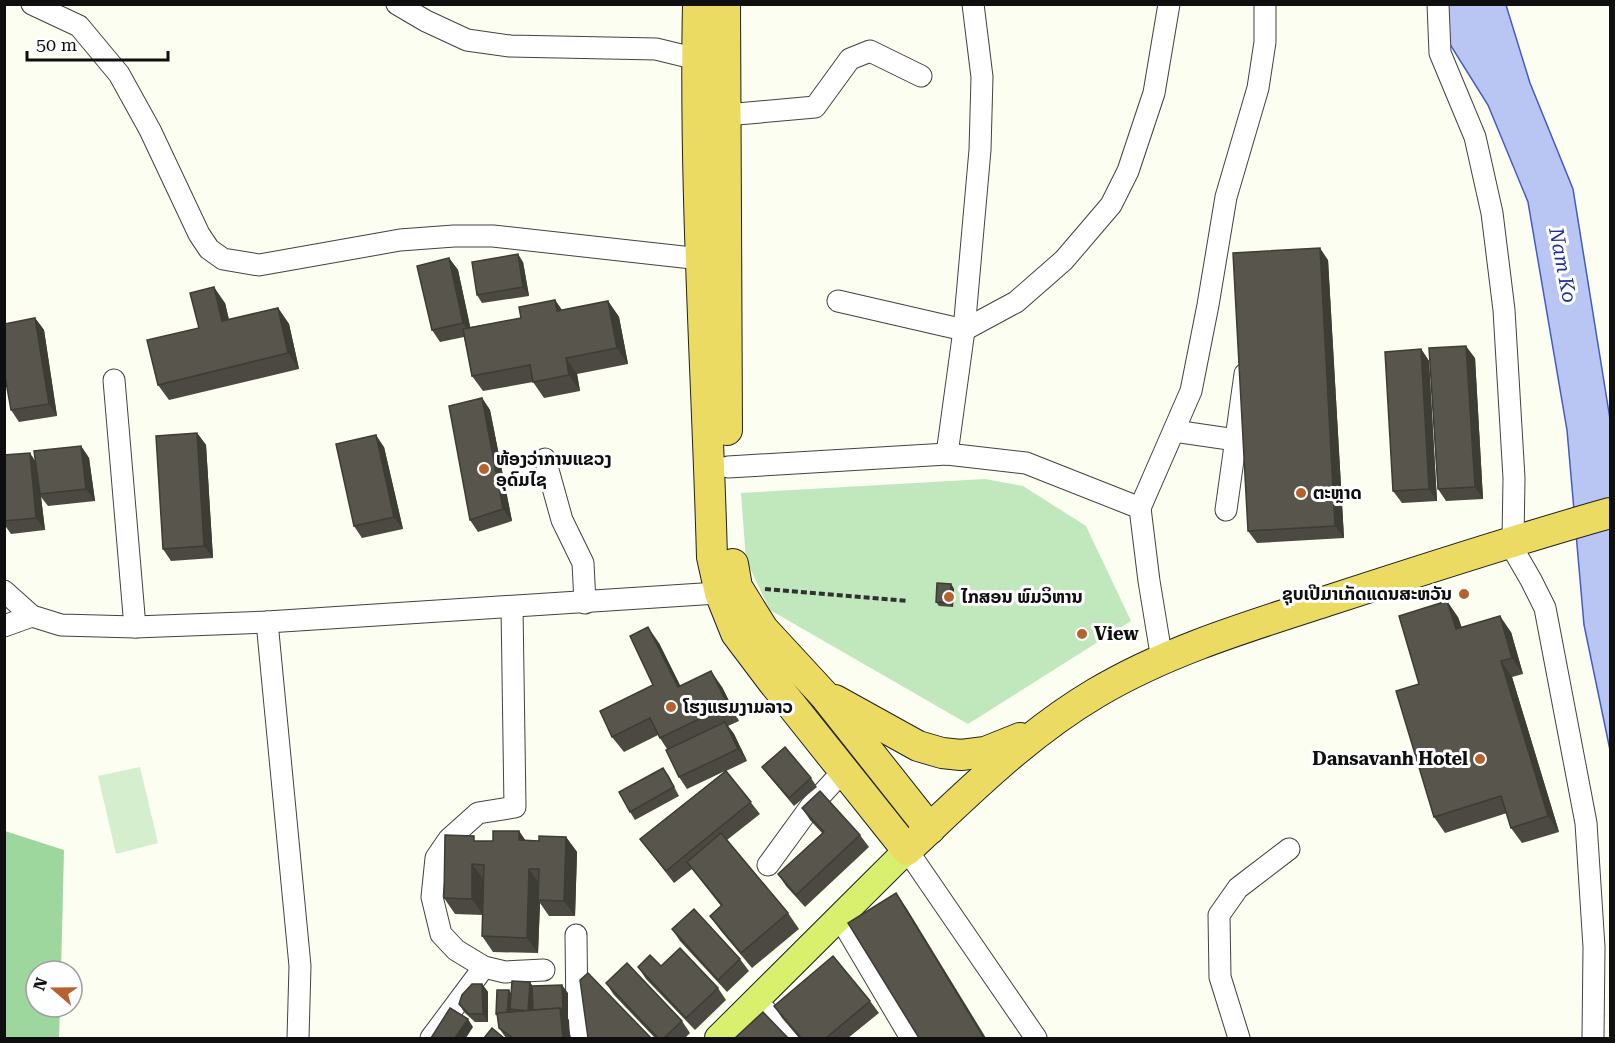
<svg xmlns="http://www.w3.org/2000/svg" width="1615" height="1043" viewBox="0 0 1615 1043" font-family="'Roboto Serif','Noto Sans Lao',serif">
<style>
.green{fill:#c1e7bc}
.forest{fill:#9ed79d}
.pitch{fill:#d5efce}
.water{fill:#b9c5f3;stroke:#445bc6;stroke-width:1.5}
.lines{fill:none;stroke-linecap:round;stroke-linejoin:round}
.minor-casing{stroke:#424242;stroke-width:23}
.major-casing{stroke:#202020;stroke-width:28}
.highway-casing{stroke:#202020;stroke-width:32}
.path{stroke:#313131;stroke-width:4;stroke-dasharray:6 3;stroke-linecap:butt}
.minor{stroke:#fff;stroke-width:21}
.major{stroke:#d9f06f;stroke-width:26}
.highway{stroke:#ecdb62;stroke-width:30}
.wall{fill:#4b4941}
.shaded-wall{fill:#3d3c35}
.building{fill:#57554c;stroke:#3d3c35;stroke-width:1.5}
.poi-dot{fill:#b7622e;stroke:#fff;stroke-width:2}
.labels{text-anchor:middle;stroke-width:6;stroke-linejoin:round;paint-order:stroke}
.poi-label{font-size:18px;font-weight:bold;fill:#0f0f0f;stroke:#fff;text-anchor:start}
.water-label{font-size:20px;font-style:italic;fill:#1f309a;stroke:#fff}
</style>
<rect width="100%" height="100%" fill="#fbfef1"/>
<polygon class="green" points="985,479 1023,486 1086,526 1131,621 968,724 770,610 746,560 741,493"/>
<polygon class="forest" points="5,831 64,850 61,971 36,971 36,1007 60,1007 59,1038 5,1038"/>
<polygon class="pitch" points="140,767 158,843 116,854 98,776"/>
<polygon class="water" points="1435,5 1506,5 1530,83 1573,189 1610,419 1610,750 1584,625 1567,430 1528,202 1488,105 1441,30"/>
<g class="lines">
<defs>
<g id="minor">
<polyline points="32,4 79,26 119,74 150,130 199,234 209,249 223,259 259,265 400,240 454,236 493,236 701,259"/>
<polyline points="397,4 426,21 467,40 510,46 656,49 697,59 710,59"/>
<polyline points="1438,4 1440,53 1475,137 1492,213 1504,310 1514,478 1513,541"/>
<polyline points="726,115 815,107 850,59 870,51 921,76"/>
<polyline points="838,301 964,330 1016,302 1064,260 1111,205 1128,171 1154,93 1169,4"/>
<polyline points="114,380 135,627"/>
<polyline points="1174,431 1236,440"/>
<polyline points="947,454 964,330 980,150 982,77 973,4"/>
<polyline points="545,459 562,520 583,563 585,603"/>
<polyline points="728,467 947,454 1026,463 1140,508 1149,581 1162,660"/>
<polyline points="1140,508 1191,391 1208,305 1226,197 1258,88 1265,42 1265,4"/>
<polyline points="1226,510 1245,374"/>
<polyline points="1509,542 1531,580 1545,608 1586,823 1594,947 1593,1038"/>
<polyline points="4,591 32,616 61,625 135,627 267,622 733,592"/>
<polyline points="512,607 515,807 478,813 449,839 436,858 432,897 441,934 456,950 484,967 505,972 544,970"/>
<polyline points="267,622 300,966 298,1038"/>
<polyline points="4,626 32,616"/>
<polyline points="907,850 1036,1038"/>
<polyline points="768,865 811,806 844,770"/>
<polyline points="840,918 911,1038"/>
<polyline points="576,935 577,1019 582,1038"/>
<polyline points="756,1001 793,1038"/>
<polyline points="431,1038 484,967"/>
<polyline points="1239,1038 1220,977 1219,915 1238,888 1289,849"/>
</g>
<polyline id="major" points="718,1038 907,850"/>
<g id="highway">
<path d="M698,4C694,189 707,373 712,557L720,593L736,633L773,682L907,850C967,794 1025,735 1096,693C1168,650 1253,625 1333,599C1425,569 1517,539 1610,513"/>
<polyline points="725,4 727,430"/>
<polyline points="733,564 737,587 763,629 824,695 930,829"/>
<polyline points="835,700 918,746 942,753 961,755 985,752 1020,738"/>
</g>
</defs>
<use href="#minor" class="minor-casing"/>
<use href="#major" class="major-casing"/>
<use href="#highway" class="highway-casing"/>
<polyline class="path" points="765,589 908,601"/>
<use href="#minor" class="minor"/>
<use href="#major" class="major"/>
<use href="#highway" class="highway"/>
</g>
<g class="wall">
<polygon points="449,258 458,270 470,327 521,318 555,300 562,310 608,301 619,317 628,364 577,374 580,391 544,398 533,382 483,391 472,376 464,337 440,342 432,330"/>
<polygon points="1328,260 1344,538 1257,543 1248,531"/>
<polygon points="523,262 529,296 482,303 477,295"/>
<polygon points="225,303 229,320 278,308 289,324 299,369 169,400 158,385 199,328"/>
<polygon points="35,318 44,330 57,416 19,422 11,410"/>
<polygon points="1421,349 1429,361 1437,501 1402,503 1393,491"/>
<polygon points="1475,358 1483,499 1446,501 1438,489"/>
<polygon points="482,398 490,410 512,521 478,532 470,520"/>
<polygon points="197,433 206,445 213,558 171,561 163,549"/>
<polygon points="81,446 89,458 95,501 48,506 41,497 45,530 11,534 4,524 4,455 36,461"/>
<polygon points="384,447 403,529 362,538 354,526"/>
<polygon points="951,584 954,589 953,607 939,606 936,602"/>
<polygon points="1458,617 1462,628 1511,632 1523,674 1512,677 1559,832 1522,843 1511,828 1507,813 1445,833 1434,817 1419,684"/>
<polygon points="659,643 680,686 722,687 739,721 728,726 734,734 747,761 726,771 760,814 727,840 788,913 799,929 752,968 721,931 710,916 721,906 692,869 674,883 640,839 725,771 687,789 679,777 667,749 658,735 624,752 612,737 653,685"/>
<polygon points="762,767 811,778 817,787 794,806 768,775"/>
<polygon points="663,768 679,796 635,820 630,812"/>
<polygon points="802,808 860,835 869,847 805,907 786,886 778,874 822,833 810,820"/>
<polygon points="519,831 525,840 539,841 566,837 577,852 575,916 549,916 540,903 538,953 493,952 482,936 484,880 483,915 455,914 444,898 477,841 493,841"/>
<polygon points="672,929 740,959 749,971 727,992 680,941"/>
<polygon points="661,966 718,988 726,1000 695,1030 646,979 638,967"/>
<polygon points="530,982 532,986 568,993 568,1019 570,1038 506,1038 499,1028 497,1016 496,1014 511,994"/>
<polygon points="606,983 682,1021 690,1033 685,1038 655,1038 614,995"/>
<polygon points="482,984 488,992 488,1022 475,1022 464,1012 459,1004"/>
<polygon points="870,1001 879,1013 848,1038 799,1038 782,1018 774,1006"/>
</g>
<g class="shaded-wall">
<polygon points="1320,248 1328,260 1344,538 1335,526"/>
<polygon points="518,254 523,262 529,296 523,287"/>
<polygon points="449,258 458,270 472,335 463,323"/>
<polygon points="214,287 225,303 233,337 222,321"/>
<polygon points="555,300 566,316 557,311"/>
<polygon points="608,301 619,317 628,364 617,348"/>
<polygon points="278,308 289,324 299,369 288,353"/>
<polygon points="35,318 44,330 57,416 49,404"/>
<polygon points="1466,346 1475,358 1483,499 1475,487"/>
<polygon points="1421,349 1429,361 1437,501 1429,489"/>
<polygon points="566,358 577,374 580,391 569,375"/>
<polygon points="482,398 490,410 512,521 503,509"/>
<polygon points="197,433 206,445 213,558 204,546"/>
<polygon points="376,435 384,447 403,529 394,517"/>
<polygon points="81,446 89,458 95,501 86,489"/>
<polygon points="30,453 38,465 40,494 41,497 45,530 36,518"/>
<polygon points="951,584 954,589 953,607 950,603"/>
<polygon points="1447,601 1458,617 1467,645 1456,629"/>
<polygon points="1500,616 1511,632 1523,674 1512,658"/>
<polygon points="648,627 659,643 689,703 678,687"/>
<polygon points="1501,661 1512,677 1559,832 1548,816"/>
<polygon points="711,671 722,687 739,721 728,705"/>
<polygon points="725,722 734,734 747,761 738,749"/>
<polygon points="663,768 669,776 679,796 674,787"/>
<polygon points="519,831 530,847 519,840"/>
<polygon points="566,837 577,852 575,916 564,901"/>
<polygon points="472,864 484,880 483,915 472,899"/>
<polygon points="529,869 540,885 538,900 540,903 538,953 527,938"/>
<polygon points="896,893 907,909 986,1038 984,1038"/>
<polygon points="530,982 535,990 533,1019 528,1011"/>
<polygon points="482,984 488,992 488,1022 483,1014"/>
<polygon points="562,985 568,993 568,1019 563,1011"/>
<polygon points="509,990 512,995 510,1019 507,1015"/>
<polygon points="560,1008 569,1020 570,1038 563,1038"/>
<polygon points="468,1019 473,1027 466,1038 455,1038"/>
</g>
<g class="building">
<polygon points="1320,248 1335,526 1248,531 1233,253"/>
<polygon points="518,254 523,287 477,295 472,262"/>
<polygon points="449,258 463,323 432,330 417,266"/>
<polygon points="214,287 222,321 278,308 288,353 158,385 147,340 199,328 190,293"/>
<polygon points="555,300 557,311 608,301 617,348 566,358 569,375 533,382 530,365 472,376 463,329 521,318 519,307"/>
<polygon points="35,318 49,404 11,410 4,371 4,324"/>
<polygon points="1466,346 1475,487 1438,489 1429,348"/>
<polygon points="1421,349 1429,489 1393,491 1385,352"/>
<polygon points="482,398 503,509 470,520 449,406"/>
<polygon points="197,433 204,546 163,549 156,436"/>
<polygon points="376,435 394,517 354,526 336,444"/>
<polygon points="81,446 86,489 40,494 34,451"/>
<polygon points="30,453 36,518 4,521 4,455"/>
<polygon points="937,583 951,584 950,603 936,602"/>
<polygon points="1447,601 1456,629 1500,616 1512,658 1501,661 1548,816 1511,828 1501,796 1434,817 1396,691 1419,684 1399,616"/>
<polygon points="648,627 678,687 711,671 728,705 660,738 650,718 612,737 600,711 653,685 630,636"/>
<polygon points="725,722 738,749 679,777 666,750"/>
<polygon points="785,747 811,778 789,798 762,767"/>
<polygon points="663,768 674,787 630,812 619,792"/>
<polygon points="726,771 751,802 666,871 640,839"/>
<polygon points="820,791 860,835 796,895 778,874 824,832 802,808"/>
<polygon points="493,831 519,831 519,840 539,841 539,836 566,837 564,901 538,900 539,869 529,869 527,938 482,936 484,865 472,864 472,899 444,898 445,835 474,836 474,841 493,841"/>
<polygon points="721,833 788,913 741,953 710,916 722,905 687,862"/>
<polygon points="896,893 984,1038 919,1038 848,923"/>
<polygon points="694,909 740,959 718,980 672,929"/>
<polygon points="680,948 718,988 686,1018 638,967 650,955 661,966"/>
<polygon points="833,956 870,1001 826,1038 801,1038 774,1006"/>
<polygon points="627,963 682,1021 664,1038 658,1038 606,983"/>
<polygon points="588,973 651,1038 588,1038 580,980"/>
<polygon points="512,981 530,982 528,1011 510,1009"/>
<polygon points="472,984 482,984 483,1014 469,1014 459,1004 462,995"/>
<polygon points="562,985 563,1011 560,1008 533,1010 532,986"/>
<polygon points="497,990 509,990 507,1013 496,1014"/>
<polygon points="450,1008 468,1019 455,1038 431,1038"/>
<polygon points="560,1008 563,1038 513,1038 499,1028 497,1013"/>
<polygon points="763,1012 788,1038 735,1038"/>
<polygon points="492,1028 504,1038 484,1038"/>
</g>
<g class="poi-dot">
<circle cx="484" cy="469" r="6"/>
<circle cx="1301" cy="493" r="6"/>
<circle cx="1464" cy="594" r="6"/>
<circle cx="949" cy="597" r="6"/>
<circle cx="1082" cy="634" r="6"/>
<circle cx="671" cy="707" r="6"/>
<circle cx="1480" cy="759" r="6"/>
</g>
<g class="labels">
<g class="poi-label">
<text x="496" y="465">ຫ້ອງວ່າການແຂວງ<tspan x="496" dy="21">ອຸດົມໄຊ</tspan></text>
<text x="1313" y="499">ຕະຫຼາດ</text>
<text x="1452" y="600" text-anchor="end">ຊຸບເປີມາເກັດແດນສະຫວັນ</text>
<text x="961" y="603">ໄກສອນ ພົມວິຫານ</text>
<text x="1094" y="640">View</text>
<text x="683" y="713">ໂຮງແຮມງາມລາວ</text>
<text x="1468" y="765" text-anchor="end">Dansavanh Hotel</text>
</g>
<g class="water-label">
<text transform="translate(1563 265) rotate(79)" y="7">Nam Ko</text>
</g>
</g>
<rect width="1615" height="1043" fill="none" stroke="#0f0f0f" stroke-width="12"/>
<g transform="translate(54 989) rotate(290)"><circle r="28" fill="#ffffff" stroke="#9f9f9f" stroke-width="1.5"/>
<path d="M0-4.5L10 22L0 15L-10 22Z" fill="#b7622e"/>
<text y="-9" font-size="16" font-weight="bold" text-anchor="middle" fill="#0f0f0f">N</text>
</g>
<path d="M27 51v9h141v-9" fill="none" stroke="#0f0f0f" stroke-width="3"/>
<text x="36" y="51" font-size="18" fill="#0f0f0f" stroke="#ffffff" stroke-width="4.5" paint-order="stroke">50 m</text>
</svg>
